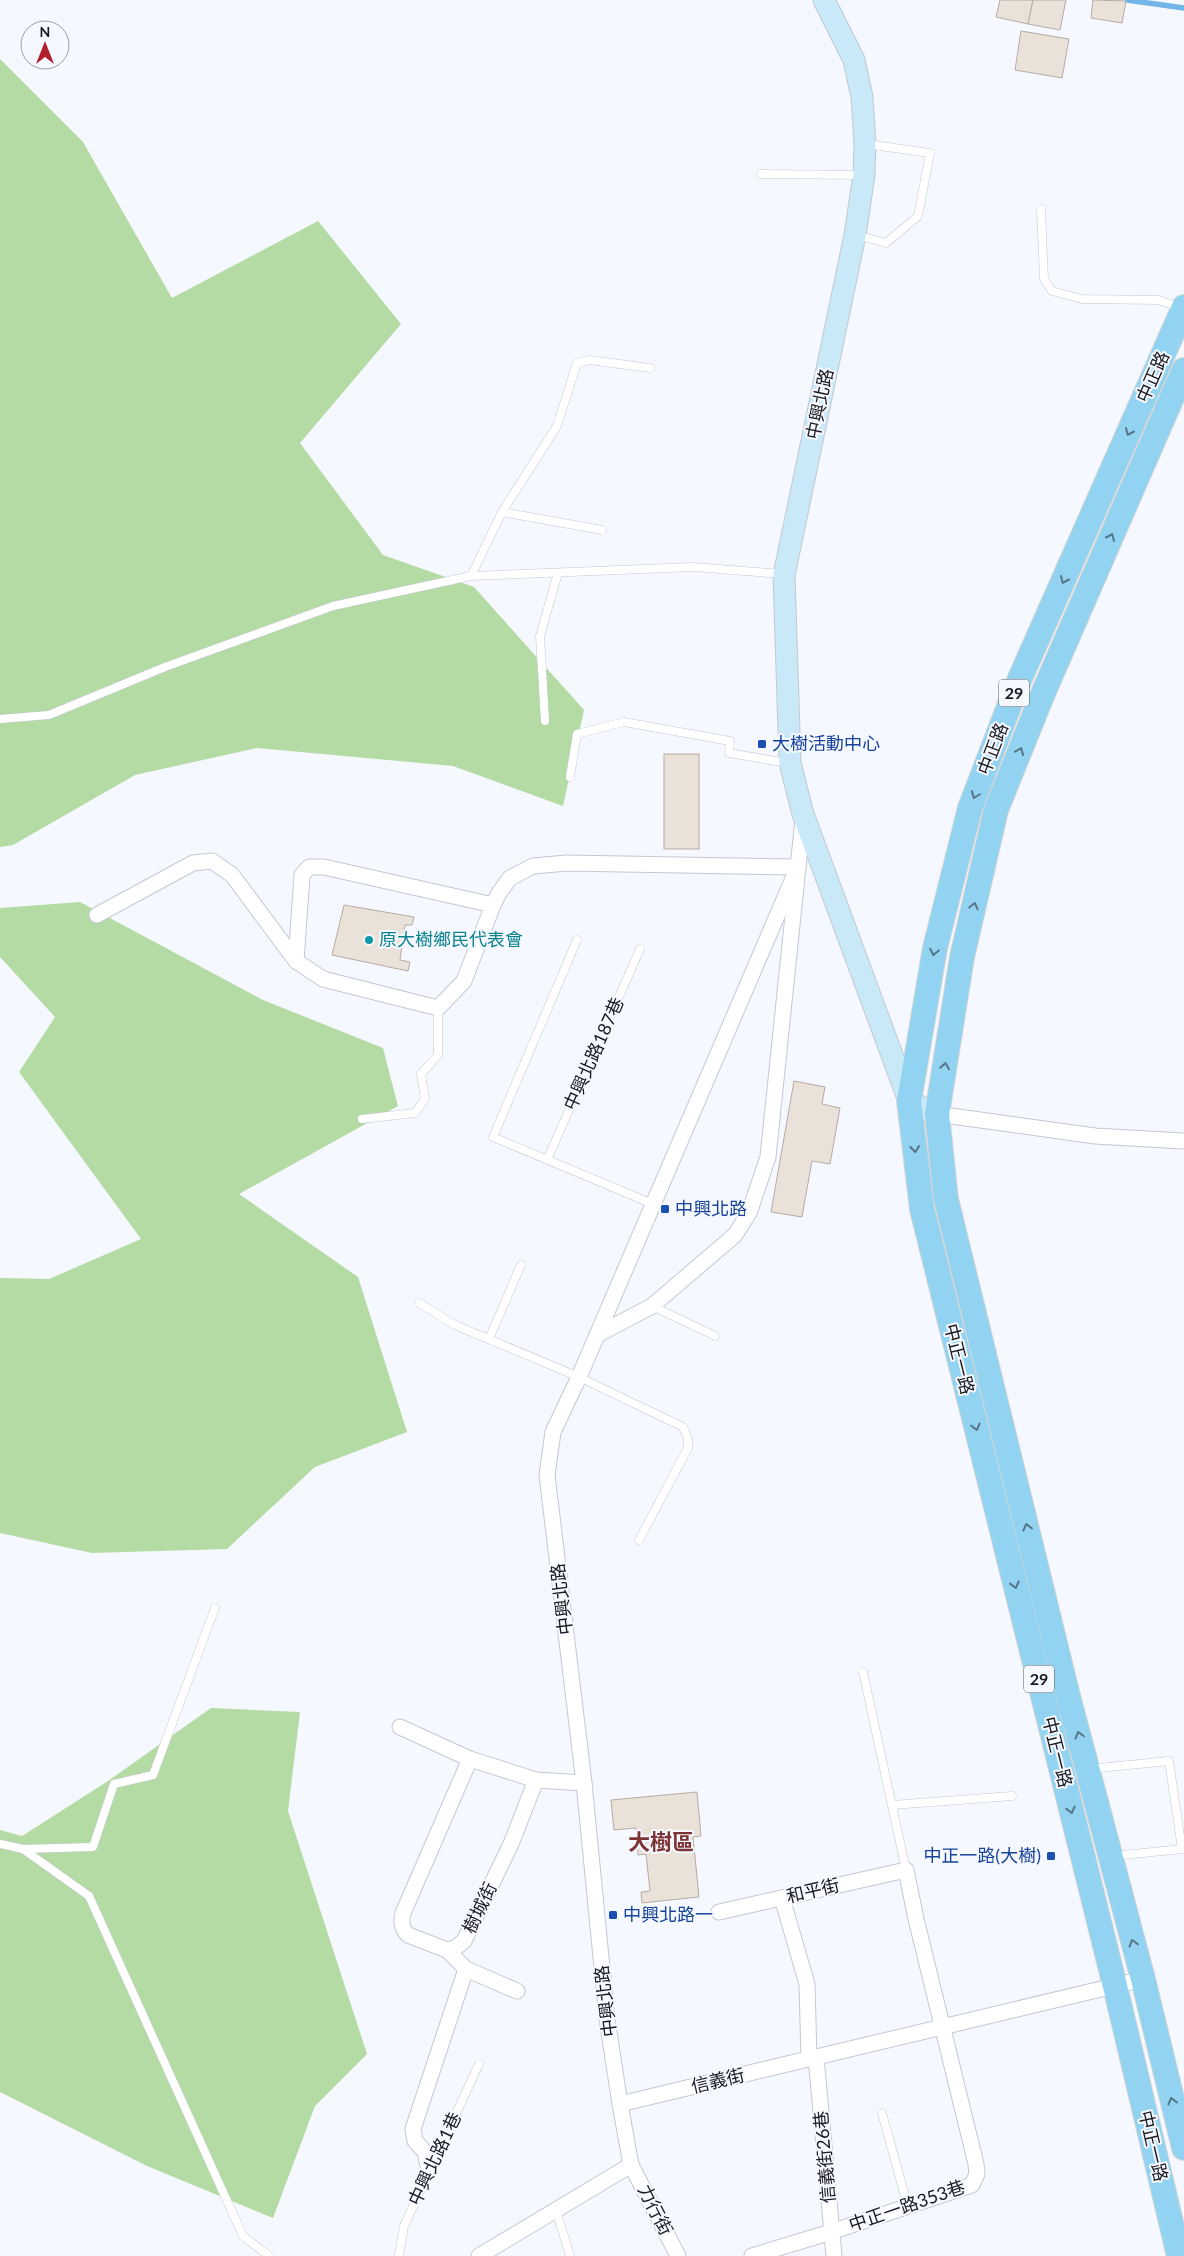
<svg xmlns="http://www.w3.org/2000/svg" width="1184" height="2256" viewBox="0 0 1184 2256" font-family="Lato,'Noto Sans TC',sans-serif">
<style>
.green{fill:#b5dba4}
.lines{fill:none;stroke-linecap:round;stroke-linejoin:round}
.stream{stroke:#74b5e8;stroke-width:5.5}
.building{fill:#eae1d9;stroke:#b5aca4}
.lane-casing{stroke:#c3c8d2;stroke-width:9}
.street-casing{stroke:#c3c8d2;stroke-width:17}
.secondary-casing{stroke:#c3c8d2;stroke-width:23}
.primary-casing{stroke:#d6d6d6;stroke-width:26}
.lane{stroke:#fff;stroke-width:8}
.street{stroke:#fff;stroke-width:15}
.secondary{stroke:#c9e9f8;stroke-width:21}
.primary{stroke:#92d3f1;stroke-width:24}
.oneway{stroke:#567688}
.transit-dot{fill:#1a4fb4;stroke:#f6f8ff;stroke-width:2}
.culture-dot{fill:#0f9aa8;stroke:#f6f8ff;stroke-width:2}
.labels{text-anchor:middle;stroke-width:4;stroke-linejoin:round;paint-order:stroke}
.shield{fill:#f6f8ff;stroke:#5b5d62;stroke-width:1}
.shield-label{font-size:16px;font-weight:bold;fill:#191a1e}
.street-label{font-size:18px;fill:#191a1e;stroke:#f6f8ff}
.transit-label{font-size:18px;fill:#164399;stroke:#f6f8ff;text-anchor:start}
.culture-label{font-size:18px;fill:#0d838f;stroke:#f6f8ff;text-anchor:start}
.district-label{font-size:22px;font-weight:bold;fill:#7b3433;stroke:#f6f8ff}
</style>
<rect width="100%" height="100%" fill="#f6f8ff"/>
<g class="green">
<polygon points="0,59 83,142 172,298 318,221 401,324 300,443 383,555 474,587 584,710 563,806 453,766 257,748 135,775 13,845 0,847"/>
<polygon points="80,902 263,1000 383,1048 398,1106 239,1194 358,1277 407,1432 315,1467 227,1549 92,1553 0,1533 0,1278 49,1279 141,1239 19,1072 55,1017 0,957 0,908"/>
<polygon points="211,1708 300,1712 288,1811 367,2054 315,2106 273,2218 147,2166 0,2092 0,1830 22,1836 108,1781"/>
</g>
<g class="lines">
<polyline class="stream" points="1127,0 1184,8"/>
</g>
<g class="building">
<polygon points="1000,0 1033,0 1028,24 996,17"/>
<polygon points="1033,0 1066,0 1060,30 1028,24"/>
<polygon points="1093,0 1126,1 1122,23 1091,18"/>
<polygon points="1021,31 1069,39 1062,78 1015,70"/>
<rect x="664" y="754" width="35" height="95"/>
<polygon points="344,905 414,917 412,925 405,925 400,960 410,962 408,971 332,955"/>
<polygon points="794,1081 825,1087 822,1104 840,1108 830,1164 812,1161 802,1217 771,1212"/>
<polygon points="697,1792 701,1836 693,1837 699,1897 642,1903 641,1892 650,1891 646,1854 638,1855 636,1828 614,1830 611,1800"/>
</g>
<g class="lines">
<defs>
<g id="lane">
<polyline points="761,174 864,175"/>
<polyline points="1041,209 1044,279 1052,291 1082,299 1159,300 1181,308"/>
<polyline points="857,235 886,243 918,216 930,153 866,144"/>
<polyline points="502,512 602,530"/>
<polyline points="471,576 502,512 557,426 577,363 589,360 650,368"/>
<polyline points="0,719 49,715 165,667 333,606 471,576 693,567 782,574"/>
<polyline points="545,721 540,636 558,573"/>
<polyline points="570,777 577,734 624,722 730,741 729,753 788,763"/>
<polyline points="577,940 493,1137 653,1204"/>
<polyline points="362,1119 415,1113 425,1099 421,1074 438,1055 438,1008"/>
<polyline points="547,1160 640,949"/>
<polyline points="419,1303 455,1325 579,1377 683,1427 688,1439 688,1448 639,1540"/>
<polyline points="652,1306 715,1336"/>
<polyline points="489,1339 521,1265"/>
<polyline points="863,1672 906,1870"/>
<polyline points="1089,1769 1169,1761 1182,1849 1113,1856"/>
<polyline points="892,1805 1012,1796"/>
<polyline points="0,1844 23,1849 89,1896 243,2236 269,2256"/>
<polyline points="23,1849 93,1847 114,1784 153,1775 215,1608"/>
<polyline points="882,2113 908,2207"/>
<polyline points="556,2210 570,2256"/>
<polyline points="399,2256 404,2226 479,2064"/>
</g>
<g id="street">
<polyline points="97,915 193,863 212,861 232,875 296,961 323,979 438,1008 464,981 493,905 499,893 510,878 533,866 567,863 798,867 768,1157 749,1213 735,1235 652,1306 597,1335"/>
<polyline points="296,961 302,875 309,867 324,867 493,905"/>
<polyline points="937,1114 1095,1136 1184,1141"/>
<polyline points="400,1727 470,1759 536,1780 584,1783"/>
<path d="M470,1759L403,1913C401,1922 401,1928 408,1935L447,1950L455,1948L464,1941L511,1844L536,1780"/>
<polyline points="782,1898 807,1984 809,2059"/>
<polyline points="719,1912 906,1870 916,1919 976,2164 977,2174 972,2185 831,2232 752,2256"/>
<polyline points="447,1950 466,1969 517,1991"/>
<polyline points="816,2057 834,2256"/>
<polyline points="620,2104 1143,1979"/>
<polyline points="429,2170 425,2152 415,2141 413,2129 466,1969"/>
<polyline points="479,2256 631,2165"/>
<polyline points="678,2256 631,2165 620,2104 607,2019 584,1783 547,1475 553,1432 579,1377 798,867 803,820"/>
</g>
<polyline id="secondary" points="824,0 854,60 862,97 865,144 864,175 855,235 784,575 790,763 803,814 909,1101 937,1114"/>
<g id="primary">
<polyline points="1184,370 1044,691 996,810 962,957 937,1114 946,1199 1067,1692 1143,1979 1184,2148"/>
<polyline points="1179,2256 1115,1986 922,1209 909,1101 935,948 970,808 1018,683 1184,307"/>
</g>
</defs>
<use href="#lane" class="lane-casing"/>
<use href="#street" class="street-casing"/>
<use href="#secondary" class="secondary-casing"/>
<use href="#primary" class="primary-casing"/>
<use href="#lane" class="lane"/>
<use href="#street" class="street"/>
<use href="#secondary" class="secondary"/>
<use href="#primary" class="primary"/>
</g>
<defs><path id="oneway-chevron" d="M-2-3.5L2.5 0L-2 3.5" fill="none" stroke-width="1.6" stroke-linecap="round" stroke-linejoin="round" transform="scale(1.25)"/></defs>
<g class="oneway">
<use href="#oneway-chevron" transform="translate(1129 432) rotate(114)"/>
<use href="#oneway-chevron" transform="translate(1111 537) rotate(-66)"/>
<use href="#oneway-chevron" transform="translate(1064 580) rotate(114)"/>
<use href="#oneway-chevron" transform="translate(1020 751) rotate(-68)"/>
<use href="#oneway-chevron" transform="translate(975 795) rotate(111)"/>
<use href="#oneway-chevron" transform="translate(974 906) rotate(-77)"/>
<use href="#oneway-chevron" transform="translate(934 952) rotate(101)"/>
<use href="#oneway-chevron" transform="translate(945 1066) rotate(-81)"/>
<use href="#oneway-chevron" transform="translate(915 1149) rotate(83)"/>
<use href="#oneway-chevron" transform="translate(976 1427) rotate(76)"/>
<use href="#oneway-chevron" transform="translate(1027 1527) rotate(-104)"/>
<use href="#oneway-chevron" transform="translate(1015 1585) rotate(76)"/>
<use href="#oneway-chevron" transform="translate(1079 1735) rotate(-105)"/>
<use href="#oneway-chevron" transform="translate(1071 1810) rotate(76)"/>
<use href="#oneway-chevron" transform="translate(1133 1943) rotate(-105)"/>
<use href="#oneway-chevron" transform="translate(1172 2101) rotate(-104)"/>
</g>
<g class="transit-dot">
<rect x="757" y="739" width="10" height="10" rx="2.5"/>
<rect x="660" y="1204" width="10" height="10" rx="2.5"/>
<rect x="1046" y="1851" width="10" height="10" rx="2.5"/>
<rect x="608" y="1910" width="10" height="10" rx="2.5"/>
</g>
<circle class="culture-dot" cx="369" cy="940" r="5"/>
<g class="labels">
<g class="shield">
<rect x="999" y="679.5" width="30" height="27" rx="4"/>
<rect x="1024" y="1665.5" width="30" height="27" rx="4"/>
</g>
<g class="shield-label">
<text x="1014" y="699">29</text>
<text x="1039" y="1685">29</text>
</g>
<g class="street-label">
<text transform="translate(1153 377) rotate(-66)" y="6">中正路</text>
<text transform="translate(820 404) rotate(-78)" y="6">中興北路</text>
<text transform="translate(993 749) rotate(-69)" y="6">中正路</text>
<text transform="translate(594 1054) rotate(-66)" y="6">中興北路187巷</text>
<text transform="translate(959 1359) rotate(76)" y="6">中正一路</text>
<text transform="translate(562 1599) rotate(-97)" y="6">中興北路</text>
<text transform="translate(1057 1752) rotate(76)" y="6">中正一路</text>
<text transform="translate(813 1891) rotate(-13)" y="6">和平街</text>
<text transform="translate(480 1908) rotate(-64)" y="6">樹城街</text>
<text transform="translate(606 2001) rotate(-97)" y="6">中興北路</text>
<text transform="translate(718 2081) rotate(-13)" y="6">信義街</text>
<text transform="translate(1153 2146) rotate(77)" y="6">中正一路</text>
<text transform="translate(825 2157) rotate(-95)" y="6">信義街26巷</text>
<text transform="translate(435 2159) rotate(-65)" y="6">中興北路1巷</text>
<text transform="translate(907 2206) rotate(-19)" y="6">中正一路353巷</text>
<text transform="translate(655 2210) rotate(63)" y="6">力行街</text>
</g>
<g class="transit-label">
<text x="772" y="750">大樹活動中心</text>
<text x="675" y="1215">中興北路</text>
<text x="1041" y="1862" text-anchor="end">中正一路(大樹)</text>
<text x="623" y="1921">中興北路一</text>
</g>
<g class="culture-label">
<text x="379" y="946">原大樹鄉民代表會</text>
</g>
<g class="district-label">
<text x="661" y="1850">大樹區</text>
</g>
</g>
<g transform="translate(45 45)"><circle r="24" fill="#f6f8ff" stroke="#9e9fa5"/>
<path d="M0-4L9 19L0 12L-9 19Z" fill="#b11f2d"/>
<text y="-8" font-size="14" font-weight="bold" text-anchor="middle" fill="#191a1e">N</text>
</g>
</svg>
